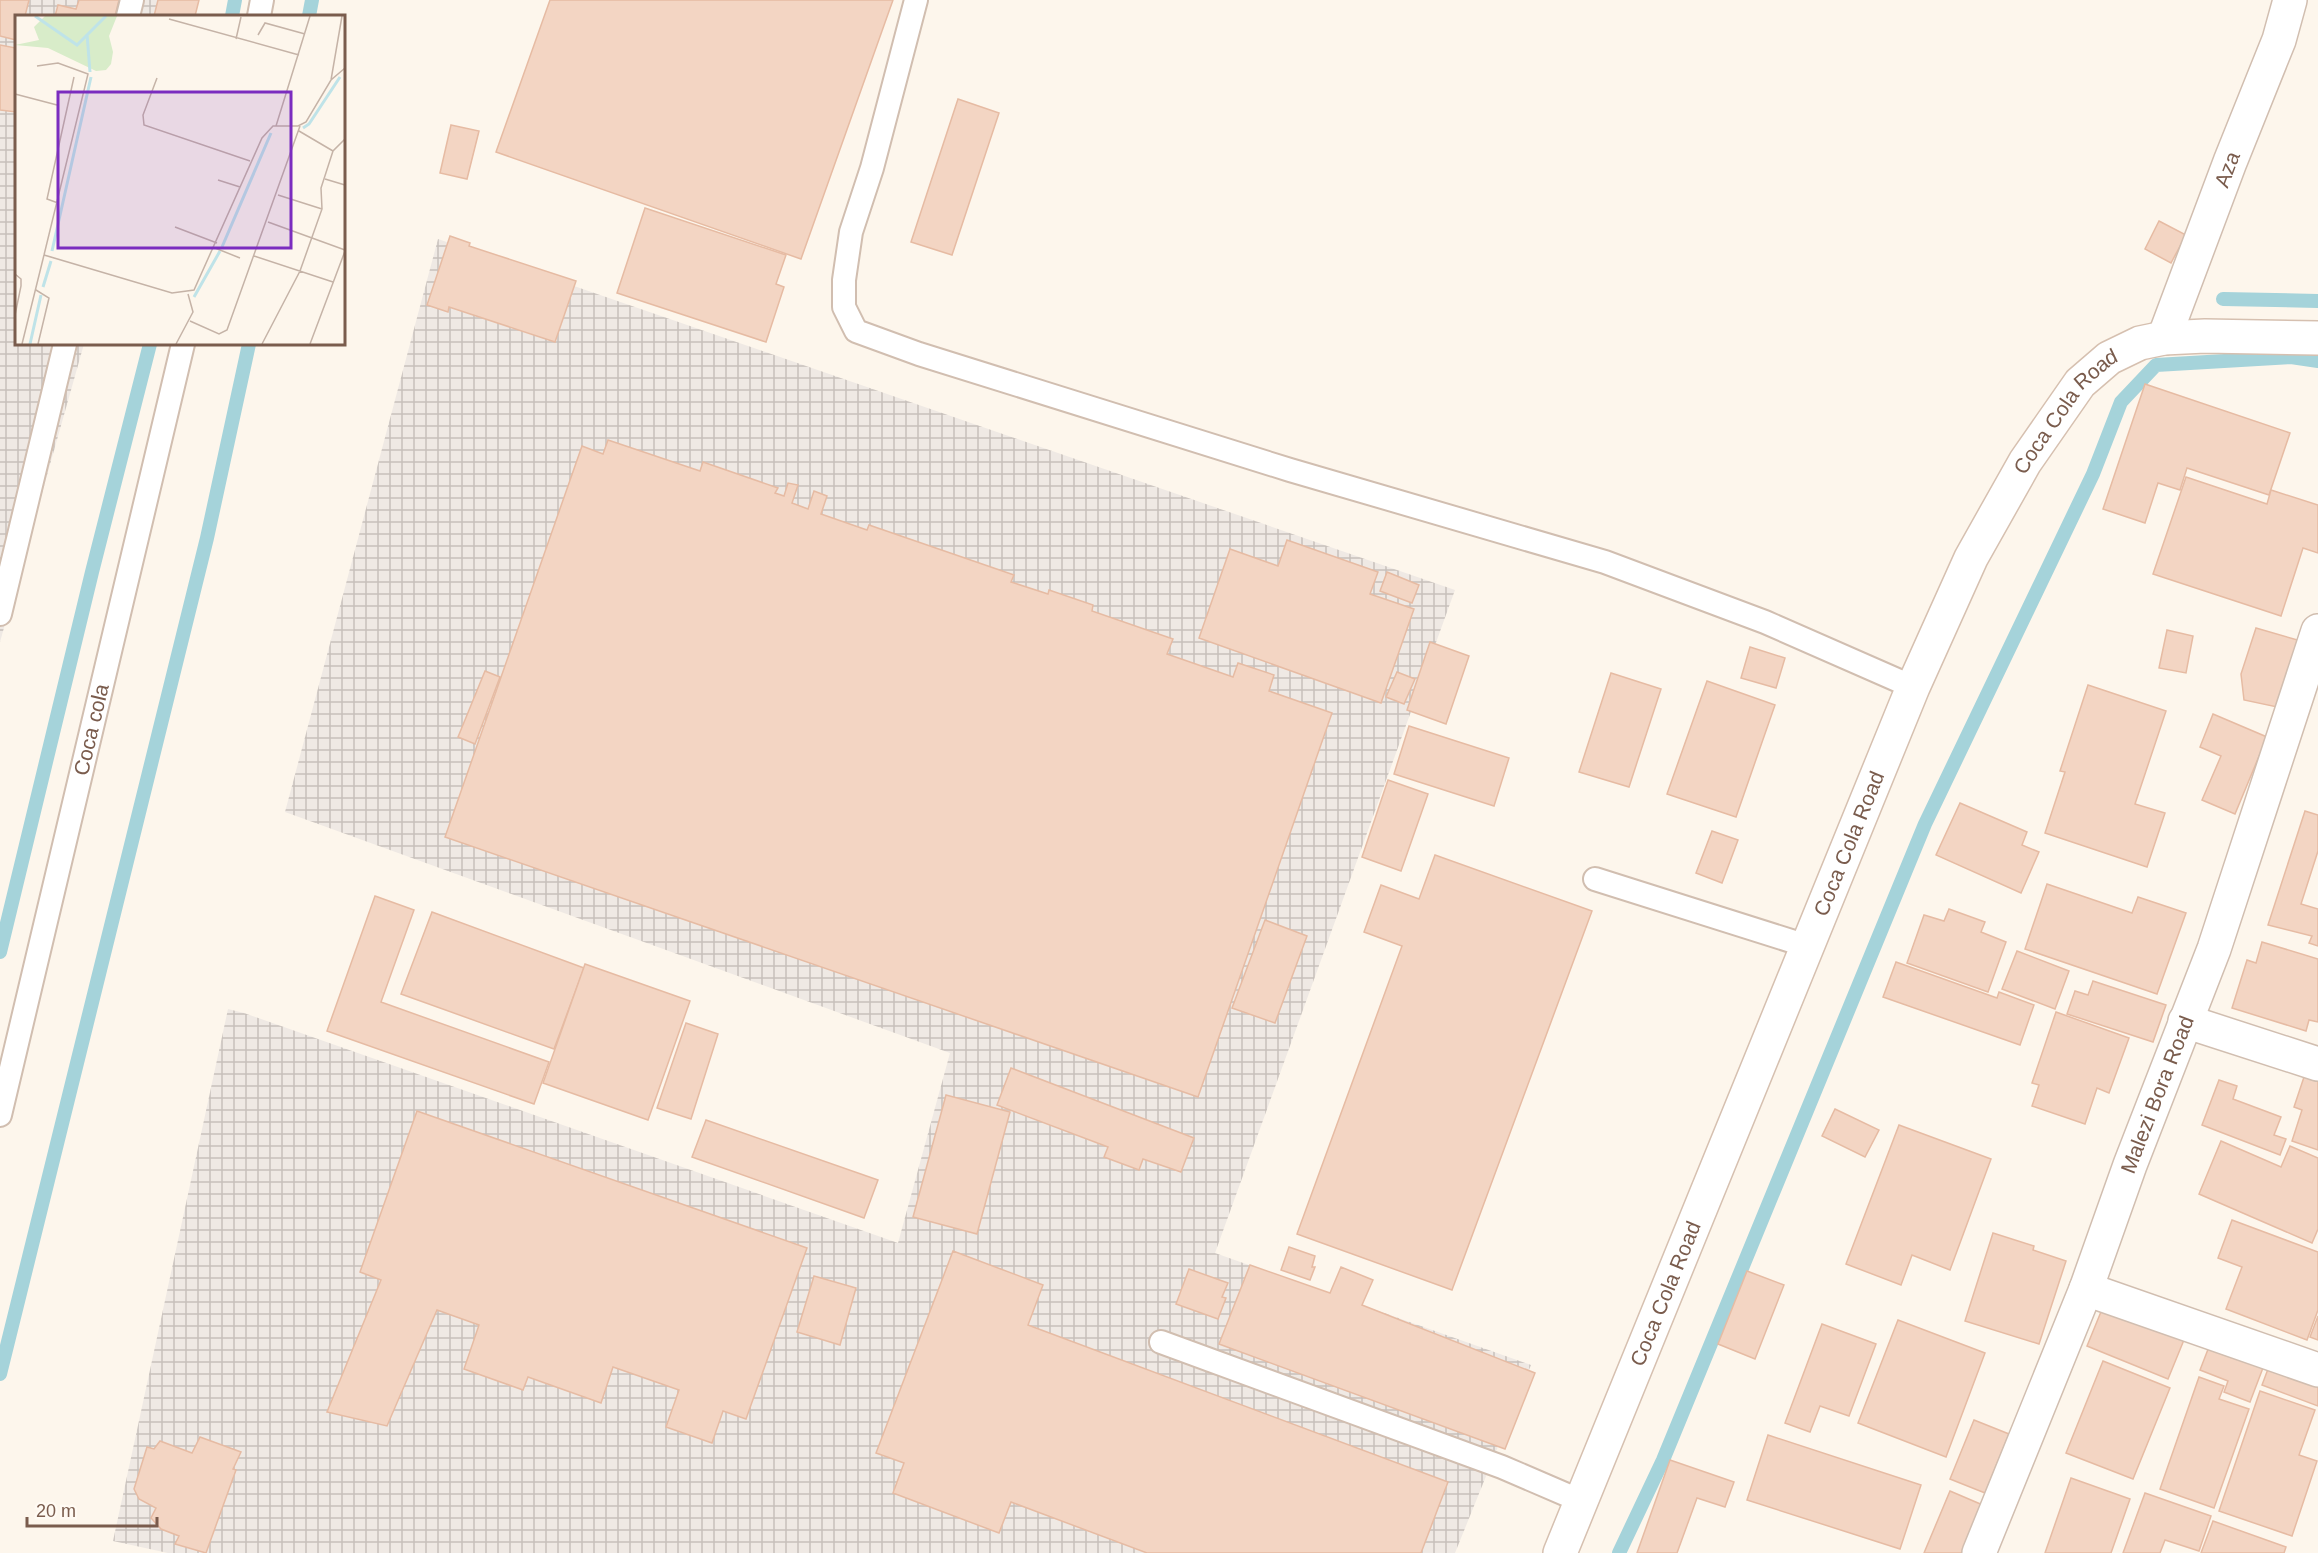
<svg xmlns="http://www.w3.org/2000/svg" width="2318" height="1553" viewBox="0 0 2318 1553" font-family="Helvetica,sans-serif">
<style>
.industrial{fill:url(#industrial-grid)}
.lines{fill:none;stroke-linecap:round;stroke-linejoin:round}
.stream{stroke:#a5d3da;stroke-width:14}
.building{fill:#f3d5c3;stroke:#e6bba3;stroke-width:1.5}
.service-casing{stroke:#d1beb0;stroke-width:26}
.minor-casing{stroke:#d1beb0;stroke-width:36}
.secondary-casing{stroke:#d6c0b0;stroke-width:36}
.service{stroke:#fff;stroke-width:22}
.minor{stroke:#fff;stroke-width:33}
.secondary{stroke:#fff;stroke-width:33}
.labels{text-anchor:middle;stroke-width:5;stroke-linejoin:round;paint-order:stroke}
.street-label{font-size:21px;fill:#7a5c4d;stroke:#fffaf3}
.inset-river{fill:none;stroke:#bfe3e8;stroke-width:3}
.inset-road{fill:none;stroke:#c5b3a7;stroke-width:1.5}
.view{fill:#7b2cbf;fill-opacity:0.15;stroke:#7b2cbf;stroke-width:3}
.inset-edge{fill:none;stroke:#7a5c4d;stroke-width:3}
</style>
<defs>
<pattern id="industrial-grid" width="8" height="8" patternUnits="userSpaceOnUse" patternTransform="scale(1.5)"><rect width="8" height="8" fill="#efe9e4"/><path d="M0 4h8M4 0v8" fill="none" stroke="#c7c0bb"/></pattern>
</defs>
<rect width="100%" height="100%" fill="#fdf6ec"/>
<g class="industrial">
<polygon points="0,0 160,0 157,16 16,16 16,344 84,344 0,642"/>
<polygon points="438,239 1455,590 1215,1253 1531,1365 1455,1553 168,1553 113,1541 228,1009 244,1013 898,1243 950,1053 285,812"/>
</g>
<g class="lines">
<g class="stream">
<polyline points="232,16 235,0"/>
<polyline points="309,16 312,0"/>
<polyline points="2223,299 2318,301"/>
<polyline points="0,952 92,572 150,344"/>
<polyline points="0,1374 207,538 249,344"/>
<polyline points="1619,1553 1663,1460 1925,824 2093,474 2121,402 2156,365 2291,357 2318,361"/>
</g>
</g>
<g class="building">
<polygon points="0,0 29,0 25,16 16,16 16,40 0,36"/>
<polygon points="79,0 119,0 115,16 55,16 58,5 76,9"/>
<polygon points="158,0 199,0 195,16 154,16"/>
<polygon points="550,0 893,0 801,259 496,152"/>
<polygon points="0,45 16,48 16,112 0,110"/>
<polygon points="958,99 999,113 952,255 911,242"/>
<polygon points="451,125 479,131 467,179 440,173"/>
<polygon points="645,208 786,255 776,284 784,287 766,342 617,293"/>
<polygon points="2159,221 2186,235 2171,263 2145,249"/>
<polygon points="450,236 470,243 469,246 576,281 555,342 449,307 448,312 427,305"/>
<polygon points="2145,384 2290,433 2269,495 2187,468 2180,490 2158,483 2145,523 2103,509"/>
<polygon points="608,440 700,471 703,462 778,488 775,493 784,496 788,483 798,485 792,503 808,509 814,491 827,496 821,514 867,530 869,525 1014,575 1011,582 1048,594 1049,590 1093,605 1092,611 1173,639 1167,654 1233,677 1238,663 1274,675 1269,691 1332,713 1198,1097 445,837 582,446 603,454"/>
<polygon points="2186,477 2267,504 2271,490 2318,505 2318,553 2303,548 2281,616 2153,574"/>
<polygon points="1287,540 1378,572 1370,594 1414,609 1381,703 1199,638 1230,549 1278,566"/>
<polygon points="1387,572 1419,585 1412,603 1380,591"/>
<polygon points="2256,628 2301,641 2277,707 2244,700 2241,674"/>
<polygon points="2167,630 2193,636 2186,673 2159,668"/>
<polygon points="1430,642 1469,656 1446,724 1407,710"/>
<polygon points="1750,647 1785,658 1776,688 1741,678"/>
<polygon points="485,671 500,677 475,744 458,737"/>
<polygon points="1397,672 1415,679 1404,704 1386,697"/>
<polygon points="1611,673 1661,689 1629,787 1579,772"/>
<polygon points="1707,681 1775,705 1736,817 1667,794"/>
<polygon points="2088,685 2166,711 2135,804 2165,813 2147,867 2045,833 2065,772 2060,771"/>
<polygon points="2213,714 2267,737 2235,814 2202,800 2221,756 2200,747"/>
<polygon points="1409,726 1509,758 1494,806 1394,774"/>
<polygon points="1388,780 1428,794 1401,871 1362,857"/>
<polygon points="1960,803 2027,832 2022,845 2039,852 2021,893 1936,855"/>
<polygon points="2305,811 2318,815 2318,851 2301,904 2318,909 2318,946 2309,943 2312,936 2268,925"/>
<polygon points="1712,831 1738,840 1722,883 1696,873"/>
<polygon points="1435,855 1592,911 1452,1290 1297,1234 1402,946 1364,932 1381,885 1419,899"/>
<polygon points="2047,884 2132,913 2138,897 2186,913 2157,994 2025,949"/>
<polygon points="375,896 414,910 381,1002 549,1062 534,1104 327,1031"/>
<polygon points="1949,909 1985,922 1981,932 2006,942 1988,992 1907,963 1924,915 1944,921"/>
<polygon points="432,912 584,968 554,1049 401,994"/>
<polygon points="1265,920 1307,936 1275,1023 1232,1008"/>
<polygon points="2262,942 2318,959 2318,1022 2309,1020 2306,1031 2232,1008 2247,960 2256,963"/>
<polygon points="2017,951 2069,971 2055,1009 2002,989"/>
<polygon points="1896,962 1997,998 1999,992 2034,1005 2020,1045 1883,997"/>
<polygon points="585,964 690,1001 648,1120 543,1083"/>
<polygon points="2093,981 2166,1005 2153,1042 2067,1014 2075,991 2088,995"/>
<polygon points="2056,1012 2129,1038 2109,1093 2097,1088 2085,1124 2032,1106 2039,1085 2032,1083"/>
<polygon points="686,1023 718,1034 691,1119 657,1108"/>
<polygon points="1011,1068 1194,1138 1181,1172 1143,1159 1139,1170 1104,1157 1108,1147 997,1105"/>
<polygon points="2307,1068 2318,1072 2318,1150 2292,1141 2302,1110 2294,1107"/>
<polygon points="2219,1080 2237,1086 2233,1099 2281,1117 2274,1135 2286,1139 2280,1155 2202,1125"/>
<polygon points="946,1095 1010,1112 977,1234 913,1217"/>
<polygon points="1835,1109 1879,1130 1865,1157 1822,1136"/>
<polygon points="417,1111 807,1248 746,1419 723,1411 712,1443 666,1427 679,1390 613,1367 601,1403 528,1377 523,1390 464,1369 479,1325 437,1310 387,1426 327,1412 381,1280 360,1272"/>
<polygon points="706,1120 878,1180 864,1218 692,1157"/>
<polygon points="1899,1125 1991,1159 1950,1270 1912,1255 1901,1285 1846,1264"/>
<polygon points="2221,1141 2281,1167 2290,1146 2318,1158 2318,1229 2312,1243 2199,1194"/>
<polygon points="2232,1220 2318,1252 2318,1310 2307,1340 2226,1309 2242,1267 2218,1258"/>
<polygon points="1993,1233 2034,1246 2033,1250 2066,1261 2039,1344 1965,1321"/>
<polygon points="1289,1247 1315,1256 1312,1267 1315,1267 1310,1280 1281,1270"/>
<polygon points="953,1251 1043,1285 1028,1325 1448,1482 1421,1553 1147,1553 1011,1502 999,1533 893,1493 904,1463 876,1453"/>
<polygon points="1250,1265 1330,1293 1341,1267 1373,1280 1362,1305 1535,1373 1505,1449 1219,1344"/>
<polygon points="1189,1269 1228,1283 1222,1297 1226,1298 1218,1319 1176,1304"/>
<polygon points="1747,1271 1784,1285 1755,1359 1718,1344"/>
<polygon points="814,1276 856,1288 840,1345 797,1332"/>
<polygon points="2105,1302 2186,1335 2168,1379 2087,1346"/>
<polygon points="2318,1316 2318,1340 2310,1337"/>
<polygon points="1898,1320 1985,1353 1946,1457 1858,1423"/>
<polygon points="1822,1324 1876,1344 1849,1416 1820,1406 1810,1432 1785,1423"/>
<polygon points="2212,1339 2266,1360 2250,1402 2224,1392 2228,1381 2200,1370"/>
<polygon points="2103,1361 2170,1388 2133,1479 2066,1453"/>
<polygon points="2271,1361 2318,1379 2318,1406 2262,1385"/>
<polygon points="2199,1377 2224,1386 2219,1399 2249,1409 2214,1508 2160,1489"/>
<polygon points="2260,1391 2315,1410 2299,1455 2317,1461 2292,1536 2219,1511"/>
<polygon points="1974,1420 2009,1434 1985,1493 1950,1479"/>
<polygon points="1768,1435 1921,1485 1900,1549 1747,1500"/>
<polygon points="200,1437 241,1452 233,1469 236,1470 206,1553 175,1544 179,1536 161,1529 151,1518 156,1508 139,1499 134,1489 147,1447 154,1449 160,1441 192,1453"/>
<polygon points="1670,1460 1734,1482 1725,1507 1697,1498 1677,1553 1637,1553"/>
<polygon points="2071,1478 2130,1499 2111,1553 2045,1553"/>
<polygon points="1950,1491 1985,1506 1965,1553 1924,1553"/>
<polygon points="2145,1493 2211,1516 2199,1551 2165,1540 2160,1553 2123,1553"/>
<polygon points="2213,1521 2286,1547 2284,1553 2201,1553"/>
</g>
<g class="lines">
<defs>
<g id="service">
<polyline points="916,0 872,168 851,232 844,280 844,307 856,331 919,354 1290,470 1605,562 1765,622 1913,687"/>
<polyline points="128,16 132,0"/>
<polyline points="259,16 262,0"/>
<polyline points="0,614 65,344"/>
<polyline points="1595,879 1807,946"/>
<path id="s1" d="M0,1115L183,344"/>
<polyline points="1161,1342 1502,1467 1581,1501"/>
</g>
<g id="minor">
<path id="s2" d="M2164,338L2230,162L2279,40L2290,0"/>
<polyline points="2185,1021 2318,1064"/>
<polyline points="2086,1289 2318,1370"/>
<path id="s3" d="M1979,1553L2086,1289L2130,1165L2214,949L2318,631"/>
</g>
<g id="secondary">
<path id="s4" d="M1560,1553L1913,687L1971,558L2025,462L2080,383L2109,358L2140,343L2164,338L2205,336L2318,338"/>
</g>
</defs>
<use href="#service" class="service-casing"/>
<use href="#minor" class="minor-casing"/>
<use href="#secondary" class="secondary-casing"/>
<use href="#service" class="service"/>
<use href="#minor" class="minor"/>
<use href="#secondary" class="secondary"/>
</g>
<g class="labels">
<g class="street-label">
<text dy="7" stroke="none"><textPath href="#s2" startOffset="180">Aza</textPath></text>
<text dy="7" stroke="none"><textPath href="#s4" startOffset="1252">Coca Cola Road</textPath></text>
<text dy="7" stroke="none"><textPath href="#s1" startOffset="396">Coca cola</textPath></text>
<text dy="7" stroke="none"><textPath href="#s4" startOffset="766">Coca Cola Road</textPath></text>
<text dy="7" stroke="none"><textPath href="#s3" startOffset="492">Malezi Bora Road</textPath></text>
<text dy="7" stroke="none"><textPath href="#s4" startOffset="280">Coca Cola Road</textPath></text>
</g>
</g>
<g transform="translate(15 15)">
<rect width="330" height="330" fill="#fdf6ec"/>
<path d="M30,1H102L94,21L98,37L96,49L91,55L81,56L33,33L0,30L24,25L19,12Z" fill="#d8ecc9"/>
<path class="inset-river" d="M20,1L62,30L91,1M72,19L75,57M288,113L294,109L325,62M207,232L256,118M37,236L76,62M28,272L36,246M179,282L205,236M15,329L26,280"/>
<path class="inset-road" d="M154,4L284,40M243,20L250,8L290,19M221,24L226,2M22,51L43,48L73,59L29,240M142,63L128,100L129,110L235,146M316,65L327,1M0,79L42,90M261,111L295,1M284,116L318,136M310,164L330,170M203,165L225,172M263,180L307,194M43,188L32,184L59,62M253,207L330,235M160,212L202,228M200,233L225,243M239,241L318,267M0,259L6,264V271L0,300M21,275L34,283L23,329M175,306L204,319L212,315L285,111M7,329L29,240L157,278L179,275L247,123L258,111H283L291,107L316,65L330,53M161,329L178,297L173,279M247,329L285,256L307,194L306,173L318,136L330,124M295,329L330,236"/>
<path class="view" d="M43,77H276V233H43Z"/>
<rect width="330" height="330" class="inset-edge"/>
</g>
<path d="M27 1517v9h130v-9" fill="none" stroke="#7a5c4d" stroke-width="3"/>
<text x="36" y="1517" font-size="18" fill="#7a5c4d" stroke="#fffaf3" stroke-width="4.5" paint-order="stroke">20 m</text>
</svg>
